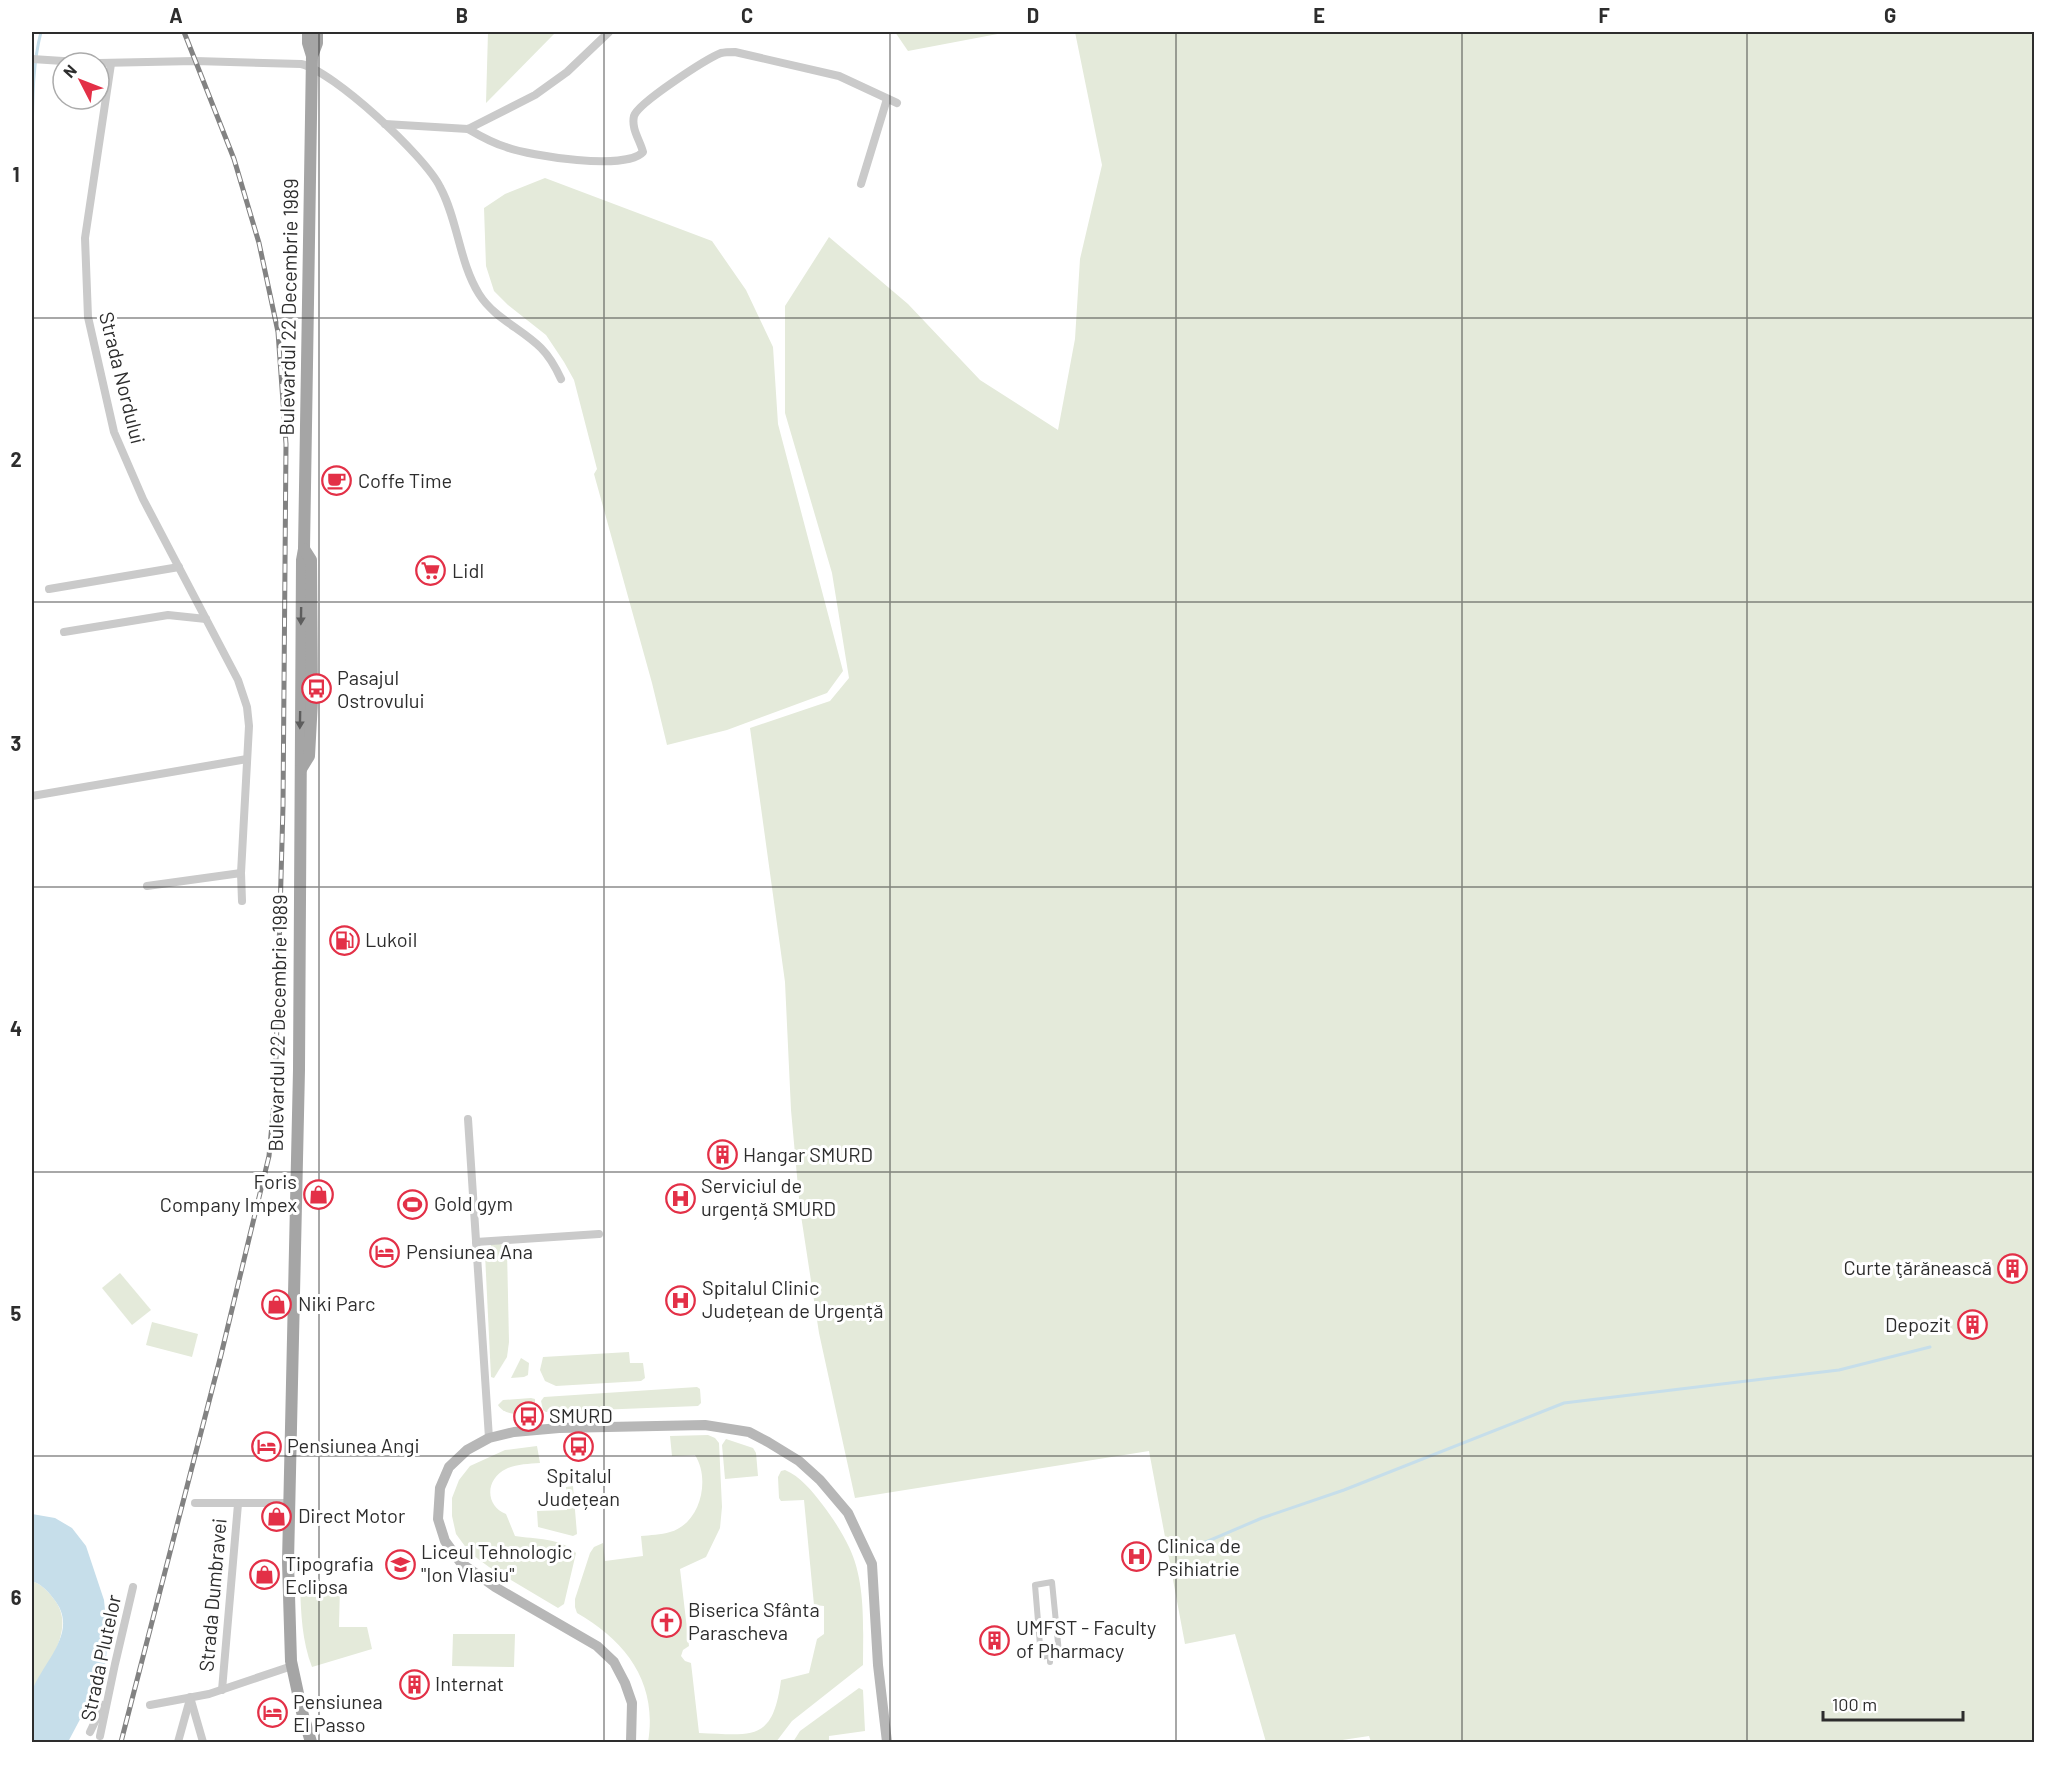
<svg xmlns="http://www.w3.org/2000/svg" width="2066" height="1774" viewBox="0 0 2066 1774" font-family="Barlow,sans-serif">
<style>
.green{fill:#e4eada}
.water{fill:#c6deea}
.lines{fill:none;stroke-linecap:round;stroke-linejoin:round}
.stream{stroke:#c6deea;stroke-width:3}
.pedestrian{stroke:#cacaca;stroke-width:6}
.minor{stroke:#cacaca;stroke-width:8}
.secondary{stroke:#b7b7b7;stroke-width:10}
.primary{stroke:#a5a5a5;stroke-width:12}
.rail-casing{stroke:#828282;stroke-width:5}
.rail{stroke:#fff;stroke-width:3;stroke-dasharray:9;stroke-linecap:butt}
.oneway{fill:#5d5d5d}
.grid{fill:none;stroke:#2d2d2d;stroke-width:1.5;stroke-opacity:0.55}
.labels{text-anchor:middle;stroke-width:6;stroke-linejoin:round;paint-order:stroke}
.street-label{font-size:20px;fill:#2d2d2d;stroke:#fff}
.poi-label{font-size:20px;fill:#2d2d2d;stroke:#fff;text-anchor:start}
.neatline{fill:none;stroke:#2d2d2d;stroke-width:2}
.grid-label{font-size:20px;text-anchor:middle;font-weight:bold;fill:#2d2d2d}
</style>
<rect width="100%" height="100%" fill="#fff"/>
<g class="green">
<polygon points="488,32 556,32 486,103"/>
<polygon points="895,32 1008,32 908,51"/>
<polygon points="1075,32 2034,32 2034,1742 1371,1742 1369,1736 1329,1742 1266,1742 1235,1634 1185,1644 1149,1451 855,1498 819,1333 800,1209 791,1110 785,982 750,728 830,701 849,678 832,573 785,413 785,306 829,237 908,304 980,380 1058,430 1075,339 1080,259 1102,165"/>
<polygon points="545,178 712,241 746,290 773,347 778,424 843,671 827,693 727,730 667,745 652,683 594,474 597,469 574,380 564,362 546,335 508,305 494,291 486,266 484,208 505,194"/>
<polygon points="498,1243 503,1246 507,1250 509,1342 507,1357 494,1378 491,1377 485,1254 492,1244"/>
<polygon points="120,1273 151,1310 132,1325 102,1288"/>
<polygon points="152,1322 198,1334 192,1357 146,1345"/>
<polygon points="629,1352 630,1363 643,1363 645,1378 641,1381 556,1386 545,1381 540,1370 543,1357"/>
<polygon points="521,1358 529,1363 528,1375 524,1377 511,1378"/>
<polygon points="697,1387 700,1389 701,1403 698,1406 546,1412 543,1410 541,1401 544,1397"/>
<path d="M531,1398L535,1399V1411C525,1416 504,1416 498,1405L503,1400Z"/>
<path d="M708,1435L715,1438L719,1443L722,1507L720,1528L706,1557L680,1569L689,1646L683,1650L681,1656L685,1661L691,1663L699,1733C753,1735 773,1742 781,1680L809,1673L817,1639L824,1634V1606L814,1605L804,1500L781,1501L779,1498L778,1477L781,1471L785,1470C800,1476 812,1491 822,1504C832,1517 842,1532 849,1547C866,1582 863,1627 863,1665L792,1721L776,1742H648C658,1683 626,1641 577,1613L575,1607V1599L590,1553L594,1547L603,1543L605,1561L643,1556L641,1536C650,1535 661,1535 670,1532C700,1524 711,1480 695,1455L672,1456L670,1436Z"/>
<polygon points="726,1439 753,1448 756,1453 758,1476 725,1479 722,1445"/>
<path d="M537,1446L540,1463C528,1464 516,1464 506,1469C485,1479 485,1506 506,1514L515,1536C534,1539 562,1538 576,1553L564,1604L558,1608L489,1567L470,1553L456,1534L452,1516V1498L459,1480L470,1466L505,1450Z"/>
<polygon points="573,1486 577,1534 573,1536 538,1527 537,1511 567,1510 566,1487"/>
<path d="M32,1581C42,1585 46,1589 53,1598C78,1627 47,1665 32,1692Z"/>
<path d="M300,1585H340L339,1627H367L372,1649L312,1667C302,1641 301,1614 300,1585Z"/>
<polygon points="453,1634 515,1634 514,1667 452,1666"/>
<polygon points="859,1688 863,1690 865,1731 829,1736 829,1742 793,1742 800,1731"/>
</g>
<path class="water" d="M32,1514L55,1518L72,1528L86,1546L104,1600L108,1641L104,1674L68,1742H32C31,1729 28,1703 32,1691C43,1661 81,1631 53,1598C46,1589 42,1585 32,1581Z"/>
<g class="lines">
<g class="stream">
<path d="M32,152C33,113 31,70 41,32"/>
<polyline points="1187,1550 1262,1518 1344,1490 1564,1403 1839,1370 1930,1347"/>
</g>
<polyline class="pedestrian" points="1050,1655 1041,1657 1035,1585 1052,1582 1059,1653 1050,1655 1050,1662"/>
<g class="minor">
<polyline points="32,59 94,63"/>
<path d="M99,63L195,61L301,64C333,71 425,156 440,187C458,220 459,262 479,294C494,318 522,329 541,348C550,357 556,368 561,379"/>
<polyline points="111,64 85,238 88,317 114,432 143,499 238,680 247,707 249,726 241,873 242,901"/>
<polyline points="385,124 468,129 535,95 567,72 609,32"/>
<path d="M468,129C480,136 492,143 506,147C530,156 626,171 643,152C640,140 631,129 634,116C638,103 706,59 721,53C725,52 730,52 735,52L839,76L897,103"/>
<polyline points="861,184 887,99"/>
<polyline points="49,589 179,567"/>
<polyline points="64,632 168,615 206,619"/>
<polyline points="32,796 247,759"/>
<polyline points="147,886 241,873"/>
<polyline points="468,1119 489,1438"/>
<polyline points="476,1242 599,1234"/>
<polyline points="195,1503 290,1503"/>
<polyline points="222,1690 238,1504"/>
<polyline points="190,1697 203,1742"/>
<polyline points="150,1705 209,1694 292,1666"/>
<polyline points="90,1732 103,1705"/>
<polyline points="100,1736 115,1664 133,1587"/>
<polyline points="178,1742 190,1699"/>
</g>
<polyline class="secondary" points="631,1742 632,1703 625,1683 614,1662 597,1646 495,1587 461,1563 445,1541 438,1519 440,1488 449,1467 467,1450 489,1438 514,1432 559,1428 705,1425 749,1432 768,1442 799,1461 820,1480 848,1513 872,1564 878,1665 887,1742"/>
<g class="primary">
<polyline points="308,32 308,43 312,56 304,549 302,560 299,1070 288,1562 291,1661 302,1712 311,1742"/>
<polyline points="312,56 317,43 317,32"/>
<polyline points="301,769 309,756 312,701 311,560 304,549"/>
</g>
<defs>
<polyline id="rail" points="121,1742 221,1355 269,1156 275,1093 283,806 286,444 278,332 259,243 234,159 184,32"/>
</defs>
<use href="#rail" class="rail-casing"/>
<use href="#rail" class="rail"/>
</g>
<defs><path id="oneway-solid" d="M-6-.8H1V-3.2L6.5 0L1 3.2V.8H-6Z" transform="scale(1.5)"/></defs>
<g class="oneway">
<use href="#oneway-solid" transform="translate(301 616) rotate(91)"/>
<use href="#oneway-solid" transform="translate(300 720) rotate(91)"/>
</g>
<path class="grid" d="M319,32V1742M604,32V1742M890,32V1742M1176,32V1742M1462,32V1742M1747,32V1742M32,318H2034M32,602H2034M32,887H2034M32,1172H2034M32,1456H2034"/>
<defs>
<symbol id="cafe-ring" viewBox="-11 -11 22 22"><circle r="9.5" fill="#fff" stroke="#e33047" stroke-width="1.5"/><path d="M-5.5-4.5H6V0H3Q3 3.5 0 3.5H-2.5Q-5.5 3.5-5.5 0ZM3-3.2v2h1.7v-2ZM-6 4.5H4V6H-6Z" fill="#e33047"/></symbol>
<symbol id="supermarket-ring" viewBox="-11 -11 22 22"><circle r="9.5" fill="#fff" stroke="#e33047" stroke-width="1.5"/><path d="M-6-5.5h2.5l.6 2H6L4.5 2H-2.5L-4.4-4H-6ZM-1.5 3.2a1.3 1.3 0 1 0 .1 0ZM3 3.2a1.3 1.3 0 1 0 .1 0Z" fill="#e33047"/></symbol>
<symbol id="bus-ring" viewBox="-11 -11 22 22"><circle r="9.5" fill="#fff" stroke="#e33047" stroke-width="1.5"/><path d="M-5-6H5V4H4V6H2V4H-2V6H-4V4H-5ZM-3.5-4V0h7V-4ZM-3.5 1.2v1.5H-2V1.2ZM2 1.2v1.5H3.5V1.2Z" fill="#e33047"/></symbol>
<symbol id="fuel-ring" viewBox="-11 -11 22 22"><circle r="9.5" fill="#fff" stroke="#e33047" stroke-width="1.5"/><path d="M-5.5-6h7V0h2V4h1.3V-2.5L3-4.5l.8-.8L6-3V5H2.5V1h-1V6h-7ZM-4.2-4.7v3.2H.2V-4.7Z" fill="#e33047"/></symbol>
<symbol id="building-ring" viewBox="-11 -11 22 22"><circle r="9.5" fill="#fff" stroke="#e33047" stroke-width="1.5"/><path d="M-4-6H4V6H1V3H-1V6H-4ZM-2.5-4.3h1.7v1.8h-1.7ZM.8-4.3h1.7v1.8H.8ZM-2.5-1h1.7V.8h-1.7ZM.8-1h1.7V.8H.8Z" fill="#e33047"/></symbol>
<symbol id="shop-ring" viewBox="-11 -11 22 22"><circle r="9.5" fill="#fff" stroke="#e33047" stroke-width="1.5"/><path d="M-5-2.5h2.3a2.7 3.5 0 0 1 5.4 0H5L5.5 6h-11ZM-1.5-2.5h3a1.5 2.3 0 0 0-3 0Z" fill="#e33047"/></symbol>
<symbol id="hospital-ring" viewBox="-11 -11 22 22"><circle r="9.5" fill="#fff" stroke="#e33047" stroke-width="1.5"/><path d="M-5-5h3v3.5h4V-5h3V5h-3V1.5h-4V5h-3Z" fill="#e33047"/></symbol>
<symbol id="stadium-ring" viewBox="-11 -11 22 22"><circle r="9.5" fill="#fff" stroke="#e33047" stroke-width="1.5"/><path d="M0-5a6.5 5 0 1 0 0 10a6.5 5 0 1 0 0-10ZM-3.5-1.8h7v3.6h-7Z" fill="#e33047"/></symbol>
<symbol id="hotel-ring" viewBox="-11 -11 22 22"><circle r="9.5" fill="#fff" stroke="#e33047" stroke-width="1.5"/><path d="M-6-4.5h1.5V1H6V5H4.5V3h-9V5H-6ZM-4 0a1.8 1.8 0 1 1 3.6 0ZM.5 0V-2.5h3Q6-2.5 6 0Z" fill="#e33047"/></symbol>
<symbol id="school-ring" viewBox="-11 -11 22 22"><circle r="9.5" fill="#fff" stroke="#e33047" stroke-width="1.5"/><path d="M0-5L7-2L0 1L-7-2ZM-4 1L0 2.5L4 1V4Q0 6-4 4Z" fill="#e33047"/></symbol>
<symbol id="church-ring" viewBox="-11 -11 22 22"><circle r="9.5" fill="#fff" stroke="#e33047" stroke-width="1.5"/><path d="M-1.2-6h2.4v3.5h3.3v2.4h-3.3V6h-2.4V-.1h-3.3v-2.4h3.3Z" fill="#e33047"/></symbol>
</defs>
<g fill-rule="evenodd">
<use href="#cafe-ring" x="320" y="464" width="33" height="33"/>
<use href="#supermarket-ring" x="414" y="554" width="33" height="33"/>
<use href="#bus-ring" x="300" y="672" width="33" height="33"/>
<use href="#fuel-ring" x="328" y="924" width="33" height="33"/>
<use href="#building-ring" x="706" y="1138" width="33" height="33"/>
<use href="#shop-ring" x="302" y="1178" width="33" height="33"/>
<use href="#hospital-ring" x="664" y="1182" width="33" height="33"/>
<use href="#stadium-ring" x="396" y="1188" width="33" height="33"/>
<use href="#hotel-ring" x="368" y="1236" width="33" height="33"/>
<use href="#building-ring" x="1996" y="1252" width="33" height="33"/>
<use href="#hospital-ring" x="664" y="1284" width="33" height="33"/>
<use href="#shop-ring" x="260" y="1288" width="33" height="33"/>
<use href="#building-ring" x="1956" y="1308" width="33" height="33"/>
<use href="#bus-ring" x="512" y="1400" width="33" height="33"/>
<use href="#hotel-ring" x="250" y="1430" width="33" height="33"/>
<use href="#bus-ring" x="562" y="1430" width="33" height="33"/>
<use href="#shop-ring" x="260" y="1500" width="33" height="33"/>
<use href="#hospital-ring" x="1120" y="1540" width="33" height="33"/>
<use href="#school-ring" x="384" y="1548" width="33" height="33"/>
<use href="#shop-ring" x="248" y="1558" width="33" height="33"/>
<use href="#church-ring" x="650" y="1606" width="33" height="33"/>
<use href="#building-ring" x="978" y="1624" width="33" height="33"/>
<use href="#building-ring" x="398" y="1668" width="33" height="33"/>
<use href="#hotel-ring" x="256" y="1696" width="33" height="33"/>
</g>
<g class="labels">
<g class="street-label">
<text transform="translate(289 307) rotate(-89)" y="7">Bulevardul 22 Decembrie 1989</text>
<text transform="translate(122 378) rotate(76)" y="7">Strada Nordului</text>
<text transform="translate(278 1023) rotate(-89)" y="7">Bulevardul 22 Decembrie 1989</text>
<text transform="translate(213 1595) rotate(-85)" y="7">Strada Dumbravei</text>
<text transform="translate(101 1658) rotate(-78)" y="7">Strada Plutelor</text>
</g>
<g class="poi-label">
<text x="358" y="488">Coffe Time</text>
<text x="452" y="578">Lidl</text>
<text x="337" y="685">Pasajul<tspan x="337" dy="23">Ostrovului</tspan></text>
<text x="365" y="947">Lukoil</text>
<text x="743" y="1162">Hangar SMURD</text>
<text x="297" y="1189" text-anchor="end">Foris<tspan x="297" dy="23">Company Impex</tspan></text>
<text x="701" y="1193">Serviciul de<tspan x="701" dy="23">urgență SMURD</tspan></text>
<text x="434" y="1211">Gold gym</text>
<text x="406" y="1259">Pensiunea Ana</text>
<text x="1992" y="1275" text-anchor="end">Curte ţărănească</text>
<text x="702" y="1295">Spitalul Clinic<tspan x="702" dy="23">Județean de Urgență</tspan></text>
<text x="298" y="1311">Niki Parc</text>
<text x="1951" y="1332" text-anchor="end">Depozit</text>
<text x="549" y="1423">SMURD</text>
<text x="287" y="1453">Pensiunea Angi</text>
<text x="579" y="1483" text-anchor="middle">Spitalul<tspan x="579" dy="23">Județean</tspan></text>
<text x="298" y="1523">Direct Motor</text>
<text x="1157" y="1553">Clinica de<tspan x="1157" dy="23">Psihiatrie</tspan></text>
<text x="421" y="1559">Liceul Tehnologic<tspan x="421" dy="23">"Ion Vlasiu"</tspan></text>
<text x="285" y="1571">Tipografia<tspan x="285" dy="23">Eclipsa</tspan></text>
<text x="688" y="1617">Biserica Sfânta<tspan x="688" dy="23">Parascheva</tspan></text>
<text x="1016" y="1635">UMFST - Faculty<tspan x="1016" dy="23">of Pharmacy</tspan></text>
<text x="435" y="1691">Internat</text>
<text x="293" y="1709">Pensiunea<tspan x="293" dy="23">El Passo</tspan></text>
</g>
</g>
<rect width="2066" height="1774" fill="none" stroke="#ffffff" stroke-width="66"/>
<g transform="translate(81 81) rotate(312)"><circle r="28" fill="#ffffff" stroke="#ababab" stroke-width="1.5"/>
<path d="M0-4.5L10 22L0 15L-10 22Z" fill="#e33047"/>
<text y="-9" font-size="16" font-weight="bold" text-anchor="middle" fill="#2d2d2d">N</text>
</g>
<path d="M1823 1711v9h140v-9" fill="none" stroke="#2d2d2d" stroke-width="3"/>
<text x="1832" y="1711" font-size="18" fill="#2d2d2d" stroke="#ffffff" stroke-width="4.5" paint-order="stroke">100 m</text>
<rect x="33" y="33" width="2000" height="1708" class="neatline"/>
<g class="grid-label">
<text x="176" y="23">A</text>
<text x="462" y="23">B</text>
<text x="747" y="23">C</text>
<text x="1033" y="23">D</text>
<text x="1319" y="23">E</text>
<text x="1604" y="23">F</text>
<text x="1890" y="23">G</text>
<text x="16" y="182">1</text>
<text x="16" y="467">2</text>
<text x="16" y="751">3</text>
<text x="16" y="1036">4</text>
<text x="16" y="1321">5</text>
<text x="16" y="1605">6</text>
</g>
</svg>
